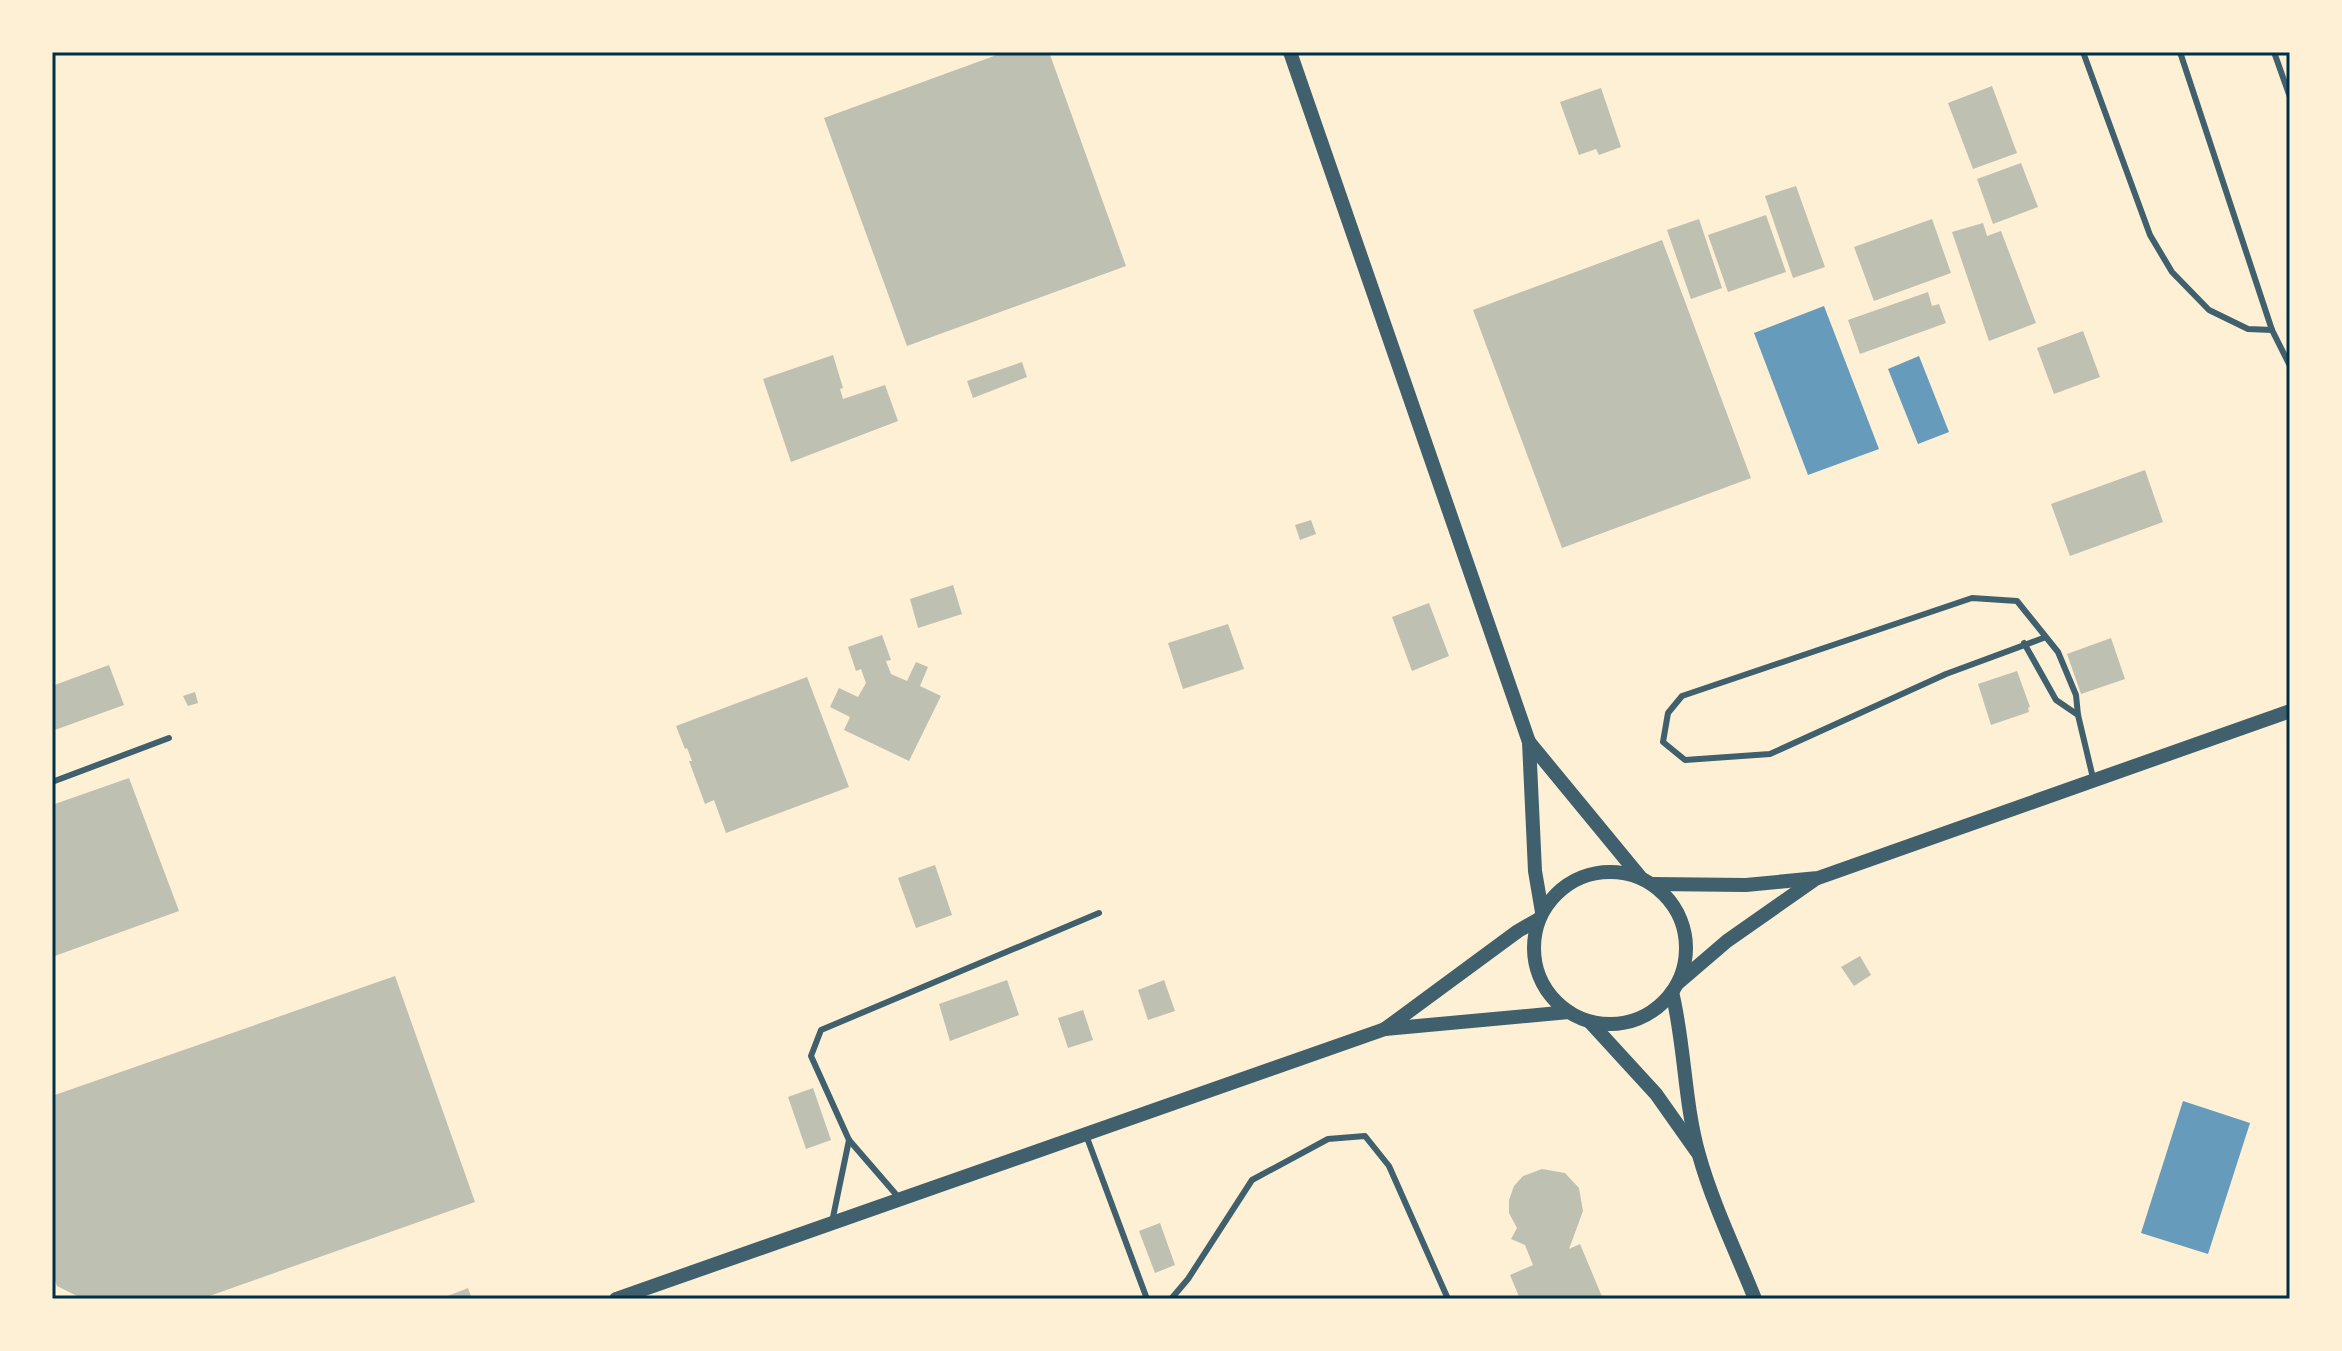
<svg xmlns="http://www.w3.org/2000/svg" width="2342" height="1351" viewBox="0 0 2342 1351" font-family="Barlow,sans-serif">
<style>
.water{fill:#669bbc}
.building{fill:#bec0b2}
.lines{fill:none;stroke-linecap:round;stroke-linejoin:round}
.service{stroke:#3f606c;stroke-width:6}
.tertiary{stroke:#3f606c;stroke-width:14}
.neatline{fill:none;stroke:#003049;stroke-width:3}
</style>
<rect width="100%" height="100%" fill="#fdf0d5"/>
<g class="water">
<polygon points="1824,306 1879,449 1808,475 1754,333"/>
<polygon points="1919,356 1949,432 1918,444 1888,369"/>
<polygon points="2183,1101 2250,1123 2208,1254 2141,1233"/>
</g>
<g class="building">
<polygon points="1005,52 1049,52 1126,266 907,346 824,118"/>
<polygon points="1992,86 2017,153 1973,169 1948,103"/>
<polygon points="1601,88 1621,147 1599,155 1596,149 1579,155 1560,102"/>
<polygon points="2021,163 2038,207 1993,224 1977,179"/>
<polygon points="1796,186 1825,267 1793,278 1765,196"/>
<polygon points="1766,215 1786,272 1728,292 1708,235"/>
<polygon points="1699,219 1722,288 1691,299 1667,230"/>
<polygon points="1932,219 1951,273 1874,301 1854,247"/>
<polygon points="1983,223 1987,236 2001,231 2036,323 1989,341 1952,232"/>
<polygon points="1662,240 1751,478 1562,548 1473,310"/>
<polygon points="1928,292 1932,306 1939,304 1946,323 1860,354 1848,320"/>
<polygon points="2083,331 2100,377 2054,394 2037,348"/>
<polygon points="833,355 843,388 840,389 843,399 885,385 898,421 791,462 763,379"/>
<polygon points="1022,362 1027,377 973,398 967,381"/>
<polygon points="2145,470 2163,522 2070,556 2051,504"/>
<polygon points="1311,520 1316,534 1300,540 1295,525"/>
<polygon points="953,585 962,614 918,628 910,599"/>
<polygon points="1429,603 1449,656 1412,671 1392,617"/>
<polygon points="1228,624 1244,669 1183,689 1168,643"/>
<polygon points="882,635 891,660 886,661 891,674 907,681 916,662 928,667 920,686 941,696 909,761 844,730 850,717 830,707 839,688 858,697 866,683 861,669 856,671 848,647"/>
<polygon points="2111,638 2125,679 2081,694 2067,654"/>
<polygon points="109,665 124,705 52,731 52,686"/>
<polygon points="2017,671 2030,707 2028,708 2029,712 1991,725 1978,684"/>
<polygon points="807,677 849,787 726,833 714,800 705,804 689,761 692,761 687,748 685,749 676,726"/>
<polygon points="195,692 198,703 188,706 183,696"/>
<polygon points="129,778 179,911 52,957 52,805"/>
<polygon points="935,865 952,915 916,928 898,878"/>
<polygon points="1860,956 1871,975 1854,986 1841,967"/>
<polygon points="395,976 475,1202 201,1299 83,1299 57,1286 52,1272 52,1096"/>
<polygon points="1007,980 1019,1015 950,1041 939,1004"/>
<polygon points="1164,980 1175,1011 1148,1020 1138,990"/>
<polygon points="1083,1010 1093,1040 1068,1048 1058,1018"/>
<polygon points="813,1088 831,1140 806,1149 788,1097"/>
<polygon points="1542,1169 1565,1173 1579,1188 1583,1211 1569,1249 1580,1244 1603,1299 1520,1299 1510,1275 1533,1265 1525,1245 1511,1239 1517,1228 1509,1213 1509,1200 1514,1186 1523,1176"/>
<polygon points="1160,1223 1175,1265 1155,1273 1139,1231"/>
<polygon points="468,1288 472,1299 440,1299"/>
</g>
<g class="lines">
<g class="service">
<polyline points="2083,52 2150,235 2172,272 2209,310 2248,329 2272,330"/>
<polyline points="2180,52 2272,330 2290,366"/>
<polyline points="2274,52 2290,97"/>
<polyline points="2046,637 1946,674 1770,754 1685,760 1663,742 1668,713 1682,696 1972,598 2017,601 2058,652 2076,695 2078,715 2093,778"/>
<polyline points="2024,643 2056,700 2078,715"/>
<polyline points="52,782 169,738"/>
<polyline points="1086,1135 1147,1299"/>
<polyline points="900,1199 849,1140 811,1056 821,1030 1099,913"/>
<polyline points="832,1222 849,1140"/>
<polyline points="1171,1299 1188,1279 1252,1180 1328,1139 1365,1136 1389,1166 1448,1299"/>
</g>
<g class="tertiary">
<polyline points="1290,52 1529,742 1535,871 1542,912"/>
<polyline points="1529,742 1641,878"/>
<circle cx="1610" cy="948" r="76"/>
<polyline points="1652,884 1746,885 1818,878 2290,711"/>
<polyline points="1678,983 1727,941 1814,880"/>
<path d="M1672,992C1685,1045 1684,1102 1699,1155C1712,1202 1737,1254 1755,1299"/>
<polyline points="1590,1022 1656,1094 1697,1152"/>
<polyline points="1385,1029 1569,1012"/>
<polyline points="616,1299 1385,1029 1518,931 1539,919"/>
</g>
</g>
<rect width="2342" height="1351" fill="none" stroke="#fdf0d5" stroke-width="108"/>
<rect x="54" y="54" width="2234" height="1243" class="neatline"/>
</svg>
